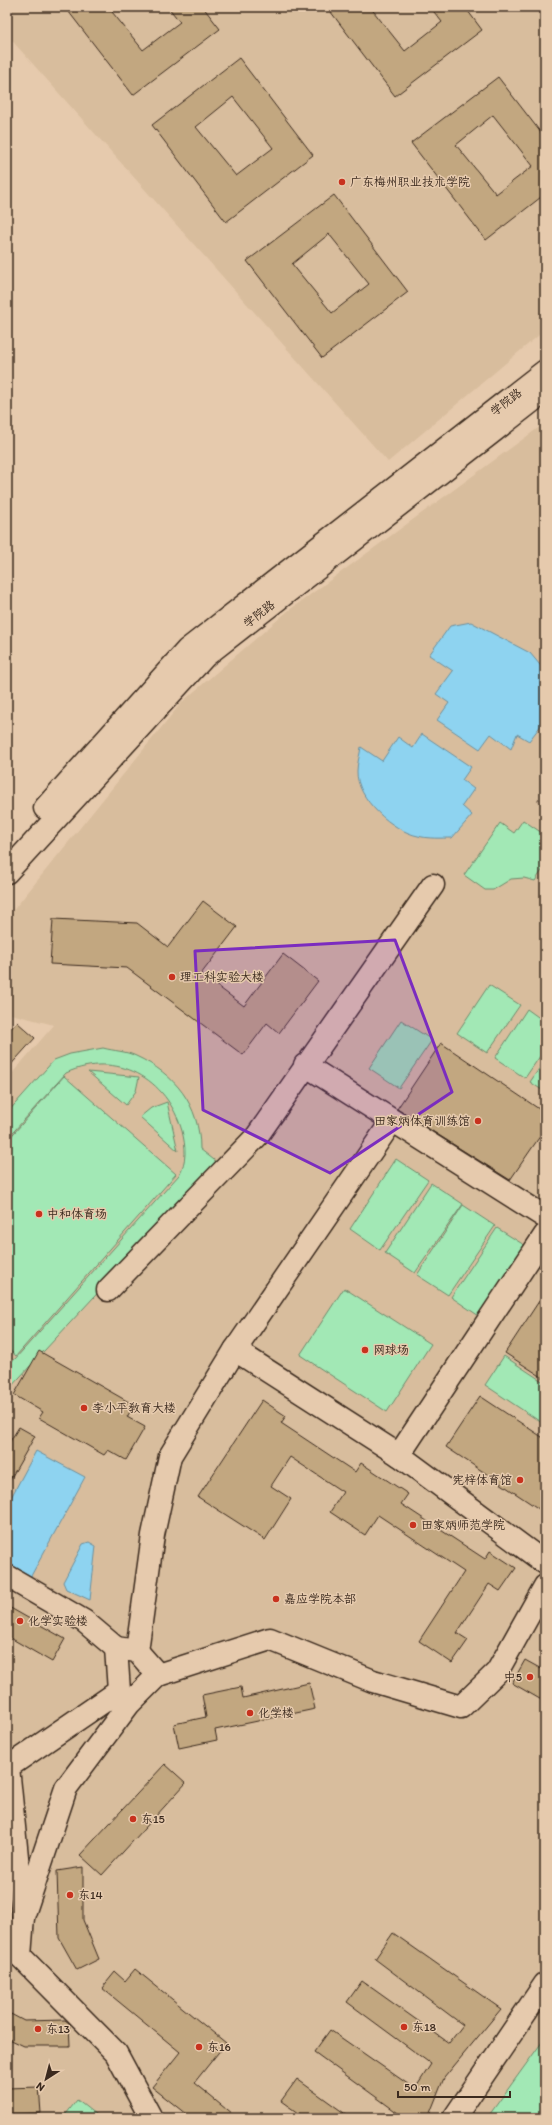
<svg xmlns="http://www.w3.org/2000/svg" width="552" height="2125" viewBox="0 0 552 2125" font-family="Itim,'LXGW WenKai TC',sans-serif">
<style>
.built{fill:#d8bd9d}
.green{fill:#a2e8b5;stroke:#6e896a}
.water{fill:#8ed3f0;stroke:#6d8f9c}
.building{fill:#c2a780;stroke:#3b2a1e;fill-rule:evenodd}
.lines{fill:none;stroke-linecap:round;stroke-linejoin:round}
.minor-casing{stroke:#3b2a1e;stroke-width:25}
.path{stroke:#3b2a1e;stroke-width:2.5;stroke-dasharray:1 3;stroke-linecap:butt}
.minor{stroke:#e6caad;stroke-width:22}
.marked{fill:#7b2cbf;fill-opacity:0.2;stroke:#7b2cbf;stroke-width:3;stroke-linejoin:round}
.poi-dot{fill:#c8321e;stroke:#e6caad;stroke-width:1.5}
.labels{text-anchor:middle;stroke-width:3;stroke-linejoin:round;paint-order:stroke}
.poi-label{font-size:12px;fill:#3b2a1e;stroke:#e6caad;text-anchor:start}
.street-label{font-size:12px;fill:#3b2a1e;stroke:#e6caad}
</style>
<rect width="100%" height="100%" fill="#e6caad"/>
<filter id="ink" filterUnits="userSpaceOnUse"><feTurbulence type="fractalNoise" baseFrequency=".025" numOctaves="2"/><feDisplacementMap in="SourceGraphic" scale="8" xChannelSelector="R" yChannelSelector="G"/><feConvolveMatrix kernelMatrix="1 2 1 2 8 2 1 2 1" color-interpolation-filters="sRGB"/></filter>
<g filter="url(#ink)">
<g class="built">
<polygon points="7,7 545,7 545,330 388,462 7,35"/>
<polygon points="545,423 545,2118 7,2118 7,1079 54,1025 7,1013 7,918 182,702 288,611"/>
</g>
<g class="green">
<polygon points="523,820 545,835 545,866 535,881 524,878 511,879 493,890 485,890 464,875 500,823 514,833"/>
<polygon points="489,985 520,1005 487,1053 457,1033"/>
<polygon points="527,1009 545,1022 545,1049 525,1078 495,1058"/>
<polygon points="401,1020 432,1040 399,1088 369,1068"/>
<path d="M103,1048C114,1051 126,1051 136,1056C175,1074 200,1105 200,1149L218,1163L7,1391V1363L15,1359L179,1175C187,1161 186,1147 182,1131C167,1078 117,1050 66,1073L7,1139V1113L54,1060L70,1054Z"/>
<polygon points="545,1060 545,1092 530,1082"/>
<polygon points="88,1072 139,1077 136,1091 126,1105"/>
<polygon points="64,1076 176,1174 16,1356 7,1348 7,1141"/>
<polygon points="167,1102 178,1151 140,1117 151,1108"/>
<polygon points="396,1159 428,1180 380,1250 350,1229"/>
<polygon points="431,1183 463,1204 415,1273 385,1253"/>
<polygon points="463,1205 495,1226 448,1295 417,1275"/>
<polygon points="497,1228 529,1248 482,1318 451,1297"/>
<polygon points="344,1288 431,1344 387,1412 300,1355"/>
<polygon points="504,1356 545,1383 545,1425 485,1385"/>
<polygon points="545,2038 545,2118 487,2118"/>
<polygon points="77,2100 100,2118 63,2118"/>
</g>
<g class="water">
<polygon points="471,622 530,653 545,671 545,720 529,741 517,734 511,749 491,734 480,749 437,720 449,703 436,694 453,671 429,655 450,626"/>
<path d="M422,734L471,767L462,780L474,789L462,806L472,815L452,838C441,838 428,839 418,836C393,831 356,799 357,771C357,763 360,755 361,747L382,761L398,737L413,748Z"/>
<polygon points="36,1451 85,1477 31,1576 7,1563 7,1505"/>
<polygon points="89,1542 96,1546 90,1600 66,1589 63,1582 83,1544"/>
</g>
<g class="building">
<polygon points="65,7 108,7 143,50 180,22 168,7 203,7 220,29 133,95"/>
<polygon points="327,7 370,7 405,51 442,22 430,7 465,7 482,30 395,96"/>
<path d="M239,58L313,155L226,222L152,125ZM233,97L273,148L236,176L196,127Z"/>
<path d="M498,77L545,138V194L486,240L411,143ZM493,115L533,166L496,194L456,145Z"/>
<path d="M334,195L408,292L322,358L247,261ZM329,234L369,284L332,313L292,264Z"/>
<polygon points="203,901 237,927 201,974 244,1006 283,954 318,981 279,1033 267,1023 243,1055 127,968 50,964 53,919 137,923 168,947"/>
<polygon points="17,1022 35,1038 7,1069 7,1033"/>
<polygon points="441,1043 545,1113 545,1129 510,1180 397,1109"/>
<polygon points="545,1292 545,1379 505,1353"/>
<polygon points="39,1351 134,1405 127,1417 145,1427 126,1460 108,1450 104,1455 39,1418 43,1412 14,1395"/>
<polygon points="480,1396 545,1439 545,1513 446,1447"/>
<polygon points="262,1400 286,1416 281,1423 355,1472 361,1463 408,1494 401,1504 485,1559 490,1551 516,1568 500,1591 489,1584 457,1633 468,1640 452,1663 419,1641 464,1572 378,1515 365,1535 330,1512 343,1492 290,1457 271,1486 291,1499 265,1540 198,1497"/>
<polygon points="19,1427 35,1436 7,1485 7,1446"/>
<polygon points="7,1606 65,1639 52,1662 7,1636"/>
<polygon points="525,1660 545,1671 545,1702 512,1683"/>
<polygon points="309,1683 315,1709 215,1730 217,1740 179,1748 174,1724 206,1717 202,1695 241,1687 243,1698"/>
<polygon points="165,1764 186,1783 102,1875 80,1855"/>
<polygon points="83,1867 83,1920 99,1959 77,1970 59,1938 57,1871"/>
<polygon points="393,1933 501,2009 444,2078 428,2118 395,2118 398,2113 314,2052 330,2030 415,2089 431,2064 347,2002 362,1981 449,2043 463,2025 375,1959"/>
<polygon points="135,1969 226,2043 194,2083 237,2118 191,2118 152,2087 180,2052 102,1988 115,1972 125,1981"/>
<polygon points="7,2012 24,2021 65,2020 69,2023 70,2046 24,2046 7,2038"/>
<polygon points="297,2079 351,2118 305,2118 281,2101"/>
<polygon points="39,2087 41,2113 7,2114 7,2088"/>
</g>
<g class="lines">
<defs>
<g id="minor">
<polyline points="45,808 187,650 545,371"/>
<polyline points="7,872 205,656 545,391"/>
<polyline points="305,1065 545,1217"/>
<polyline points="392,1121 235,1350 399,1455 545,1563"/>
<polyline points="108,1290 257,1136 433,885"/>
<polyline points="399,1455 545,1235"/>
<polyline points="7,1576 84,1621 116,1648"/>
<polyline points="137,1651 153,1535 170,1456 235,1350"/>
<polyline points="158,1675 270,1639 373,1681 461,1707 497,1672 545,1586"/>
<polyline points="23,1917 66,1788 129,1704 158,1675 137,1651 116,1648 119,1691 129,1704"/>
<polyline points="8,1948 20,1956 116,2053 151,2118"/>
<polyline points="20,1956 23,1917 8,1767 119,1691"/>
<polyline points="454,2118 545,1984"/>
</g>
</defs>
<use href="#minor" class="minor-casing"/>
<polyline class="path" points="538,800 545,805"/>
<use href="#minor" class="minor"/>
</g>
</g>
<path class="marked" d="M395,940L452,1092L330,1173L203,1110L195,951Z"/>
<g class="poi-dot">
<circle cx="342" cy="182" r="4"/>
<circle cx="172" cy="977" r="4"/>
<circle cx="478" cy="1121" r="4"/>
<circle cx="39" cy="1214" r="4"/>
<circle cx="365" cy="1350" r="4"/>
<circle cx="84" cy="1408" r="4"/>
<circle cx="520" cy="1480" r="4"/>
<circle cx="413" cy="1525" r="4"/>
<circle cx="276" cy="1599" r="4"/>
<circle cx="20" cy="1621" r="4"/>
<circle cx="530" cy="1677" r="4"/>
<circle cx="250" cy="1713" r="4"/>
<circle cx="133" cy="1819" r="4"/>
<circle cx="70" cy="1895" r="4"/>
<circle cx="404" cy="2027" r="4"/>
<circle cx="38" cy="2029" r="4"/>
<circle cx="199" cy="2047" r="4"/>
</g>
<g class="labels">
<g class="poi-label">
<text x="350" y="186">广东梅州职业技术学院</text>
<text x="180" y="981">理工科实验大楼</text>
<text x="470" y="1125" text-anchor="end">田家炳体育训练馆</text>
<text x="47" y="1218">中和体育场</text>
<text x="373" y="1354">网球场</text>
<text x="92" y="1412">李小平教育大楼</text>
<text x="512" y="1484" text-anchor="end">宪梓体育馆</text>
<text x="421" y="1529">田家炳师范学院</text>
<text x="284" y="1603">嘉应学院本部</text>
<text x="28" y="1625">化学实验楼</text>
<text x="522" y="1681" text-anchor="end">中5</text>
<text x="258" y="1717">化学楼</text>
<text x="141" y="1823">东15</text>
<text x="78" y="1899">东14</text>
<text x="412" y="2031">东18</text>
<text x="46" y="2033">东13</text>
<text x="207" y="2051">东16</text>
</g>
<g class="street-label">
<text transform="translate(506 402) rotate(-38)" y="4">学院路</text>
<text transform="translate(259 614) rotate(-38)" y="4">学院路</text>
</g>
</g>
<rect width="552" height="2125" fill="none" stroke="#e6caad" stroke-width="24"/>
<rect x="12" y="12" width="528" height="2101" fill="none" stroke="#3b2a1e" stroke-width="1.5" filter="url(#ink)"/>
<g transform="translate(46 2079) rotate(216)" stroke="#e6caad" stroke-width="3" paint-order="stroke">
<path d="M0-3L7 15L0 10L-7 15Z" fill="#3b2a1e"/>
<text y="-6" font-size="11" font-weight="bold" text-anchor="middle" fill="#3b2a1e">N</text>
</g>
<path d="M398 2091v6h112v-6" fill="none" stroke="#3b2a1e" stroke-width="2"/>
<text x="404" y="2091" font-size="12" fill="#3b2a1e" stroke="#e6caad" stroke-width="3" paint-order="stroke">50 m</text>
</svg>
